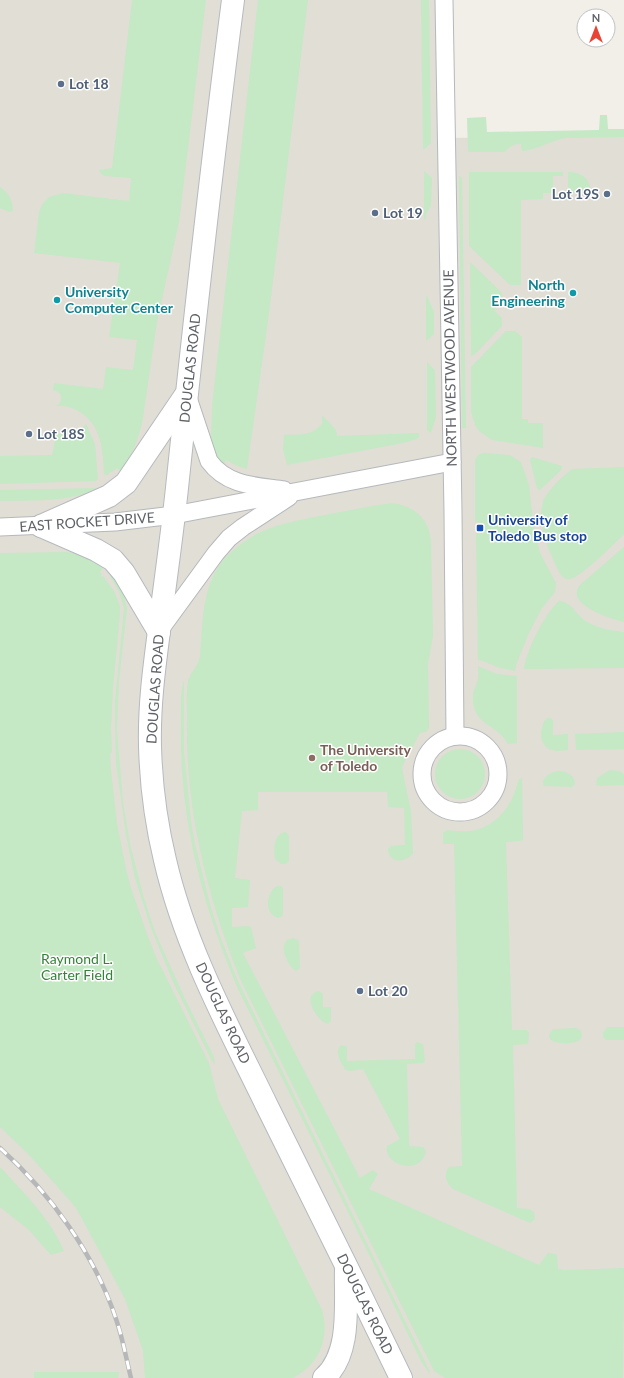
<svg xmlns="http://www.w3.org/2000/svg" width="624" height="1378" viewBox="0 0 624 1378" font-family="Lato,sans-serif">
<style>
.education{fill:#e1ded6}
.green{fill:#c5e8c5}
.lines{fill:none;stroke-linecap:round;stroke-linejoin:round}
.street-casing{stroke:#b5b8bc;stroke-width:19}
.secondary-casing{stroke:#b6babf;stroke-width:24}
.street{stroke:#fff;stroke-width:17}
.secondary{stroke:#fff;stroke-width:22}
.rail-casing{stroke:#b6b7b8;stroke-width:4.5}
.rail{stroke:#fff;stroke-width:3;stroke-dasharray:9;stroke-linecap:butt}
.service-dot{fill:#5c6f8a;stroke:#fff;stroke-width:1.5}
.culture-dot{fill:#0f9aa8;stroke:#fff;stroke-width:1.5}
.transit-dot{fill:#1a4fb4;stroke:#fff;stroke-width:1.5}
.education-dot{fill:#8d6e63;stroke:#fff;stroke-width:1.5}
.labels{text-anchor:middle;stroke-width:3;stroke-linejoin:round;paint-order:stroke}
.service-label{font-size:14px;font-weight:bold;fill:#4e5e75;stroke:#fff;text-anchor:start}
.culture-label{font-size:14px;font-weight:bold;fill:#0d838f;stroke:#fff;text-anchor:end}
.street-label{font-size:14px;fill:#5f6368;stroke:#fff}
.transit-label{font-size:14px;font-weight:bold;fill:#164399;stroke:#fff;text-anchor:start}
.education-label{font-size:14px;font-weight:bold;fill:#785e54;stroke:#fff;text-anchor:start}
.park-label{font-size:14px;fill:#348238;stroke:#fff}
</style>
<rect width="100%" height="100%" fill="#f1efe8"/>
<polygon class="education" points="0,0 444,0 446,138 624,136 624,1378 0,1378"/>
<g class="green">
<path d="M132,0H206L179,222L157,322L142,424C137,441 132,458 121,472L117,468L107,475L104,474C103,451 102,426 80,412C73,408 65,405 56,406L60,403C63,396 60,391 53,390L54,383L103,389L106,367L133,370L137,340L109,337L120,263L34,253L39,212L43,203L49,197L63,193L129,201L131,178L105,176L101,174L99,170L112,168Z"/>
<polygon points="258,0 308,0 268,321 247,469 237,466 226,460 224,464 219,460 211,444 212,405"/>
<polygon points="421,0 429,0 431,143 423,150"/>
<path d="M600,115H607L608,129H624V137L566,138C551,140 538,150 522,151L521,144C514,144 510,146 505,152H468L467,118L486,117L487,132L599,130Z"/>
<polygon points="424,171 432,178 431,205 426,215 426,219 424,220"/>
<polygon points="469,172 563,172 563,176 553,176 553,193 543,193 543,199 521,200 521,285 510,285 469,246"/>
<path d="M568,172C581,172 590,178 591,192L568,193Z"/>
<polygon points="459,176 462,178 466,428 462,428"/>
<path d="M0,187C9,193 13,201 13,211L9,212L0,208Z"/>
<polygon points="470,262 502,293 502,301 494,310 502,318 502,326 474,355 471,356"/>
<polygon points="426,296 427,296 434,312 434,334 426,341"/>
<polygon points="506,331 515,331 522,337 522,419 528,419 528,423 543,423 543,448 492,440 479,431 475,425 471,412 471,367"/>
<polygon points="427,362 435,370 436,417 431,433 427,430"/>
<path d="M322,415L336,430L337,436L419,433V437L417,439L403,443L287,465L283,449L284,435C299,434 310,437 322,424Z"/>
<polygon points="86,424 95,444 98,479 96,481 0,484 0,456 52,455 56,435 62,433 72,438"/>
<polygon points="484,453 510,455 521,462 529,485 533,522 540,553 556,583 555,592 542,608 529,633 516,665 515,671 500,668 483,661 478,660 476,533 483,533 483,523 475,522 475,460 478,455"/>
<polygon points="532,457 562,466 561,470 540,490 539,490 537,488 530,460"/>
<path d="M624,467V534C615,543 581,577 570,579C565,580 563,577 560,574C550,553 536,525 543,502C546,492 564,475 572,469Z"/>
<path d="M97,488C70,503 30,500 0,501V490Z"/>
<path d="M392,503C414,506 429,518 431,541L433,636L428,664L429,728L426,732L420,733L402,767L405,783L411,811L413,854C404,863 389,864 388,849L391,846L405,845L404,808L388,807L387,792H258V810L242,811L235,878L250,880L248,907L232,908V927L248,926L251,927L256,948L243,953L360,1178L373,1170L378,1174L369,1189L539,1265L548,1253L556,1254L557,1256L558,1269L565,1270L624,1268L623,1378H445L434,1371L241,981C207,897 185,809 187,718C187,706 186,693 188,681C190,672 199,666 200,656C203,622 201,580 229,554C239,545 252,535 265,530C289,521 315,517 340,512C358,509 375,505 392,503Z"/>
<path d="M624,547V622C611,619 562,604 581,584Z"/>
<path d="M64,552L77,553L105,565L100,572L102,574L100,576L102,577L103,576L114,591L120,606V614L113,688L111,728L112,753H110L111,770L117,823L126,869L131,888L146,931L156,957L209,1063L218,1099L322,1310C330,1338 319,1365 293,1378H145L143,1351L125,1299L88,1230L76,1208L56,1185L29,1155L0,1127V553Z"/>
<polygon points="112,574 123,591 127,609 119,681 117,730 123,802 130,844 143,895 155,932 185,999 214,1057 215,1065 212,1061 174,984 151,928 135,878 126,835 116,763 115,722 115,701 124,608 119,592 110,576"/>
<path d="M559,601C571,601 577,616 587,622C598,628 612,631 624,632V668L524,669C526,651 545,613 559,601Z"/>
<path d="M478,666L497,674L517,676V743L508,744C505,739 500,733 495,730C482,721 472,715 473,696C473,690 477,685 478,679C479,675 478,670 478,666Z"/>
<path d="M184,680V752L191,821L195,844L210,904L220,936L237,979L430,1372L429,1373L421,1361L388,1293L238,989C202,904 179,818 181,725C181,712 180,691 184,680Z"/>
<path d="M547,718H550L553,720V735L568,734V750C563,750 557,752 552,750C538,747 539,726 547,718Z"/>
<polygon points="624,732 624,749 576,750 575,734"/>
<circle cx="460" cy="774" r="25"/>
<polygon points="610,770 619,771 624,774 624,785 599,786 596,785 597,778"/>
<path d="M558,771C566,771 575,775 575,784L572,787L543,786V781C546,775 551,772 558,771Z"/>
<path d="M522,778L523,840L520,841L506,842L512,1030H526L529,1032L528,1044L513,1045L517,1208L529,1209L534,1212L535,1219L530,1223L453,1189C446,1183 443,1174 449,1167L462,1166L454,844H443V833L447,830C455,831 463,832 471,831C491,828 507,812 514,794C516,789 517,784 519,779Z"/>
<path d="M286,832L289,836V861L286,864H281L275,859C273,849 274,833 286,832Z"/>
<path d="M277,886H281L283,888V915L279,918C263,915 266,892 277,886Z"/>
<path d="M293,938L298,940L299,942L300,968L296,971C290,968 282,953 284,946C284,944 286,942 287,940Z"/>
<path d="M319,991L323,994V1007H331V1021L328,1024C317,1021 300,995 319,991Z"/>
<polygon points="607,1027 624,1027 624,1040 606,1040 603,1037 603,1033"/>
<path d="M576,1028L581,1031L582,1036C581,1039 581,1040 578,1041C572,1045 538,1045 553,1029Z"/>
<path d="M417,1042L423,1044L425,1061L423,1063L407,1064L409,1146L423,1147L426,1151C421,1177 383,1165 387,1146L400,1139L363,1069L350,1071L346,1070C341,1063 334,1052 341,1045L346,1046L347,1048V1061L415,1059V1044Z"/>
<path d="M0,1167C24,1193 50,1218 64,1251L51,1255L29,1230L0,1207Z"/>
<polygon points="34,1372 119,1372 118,1378 34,1378"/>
</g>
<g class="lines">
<defs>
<g id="street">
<polyline points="444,0 453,512 455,736"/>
<path d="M188,398L209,461C227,486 256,486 284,490"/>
<polyline points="0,527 115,522 174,515 452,462"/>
<polyline points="159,631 216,553 229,538 243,527 289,497"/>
<circle cx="460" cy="774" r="38"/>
</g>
<g id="secondary">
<path d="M233,0C212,162 194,325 177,488C172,535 165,583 159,631C154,669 149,707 150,746C151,784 156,823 165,860C185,947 228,1026 267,1106C312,1196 357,1287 401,1378"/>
<polyline points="41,526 109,496 126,483 185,396"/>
<polyline points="41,526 96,550 113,560 124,573 159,632"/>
<path d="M324,1378C352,1353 345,1304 346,1270"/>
</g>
</defs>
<use href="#street" class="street-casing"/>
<use href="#secondary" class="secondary-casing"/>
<use href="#street" class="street"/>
<use href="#secondary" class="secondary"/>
<defs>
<path id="rail" d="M0,1148C50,1193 95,1255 116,1319C123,1339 126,1358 131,1378"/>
</defs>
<use href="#rail" class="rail-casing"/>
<use href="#rail" class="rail"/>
</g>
<g class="service-dot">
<circle cx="61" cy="84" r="4"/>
<circle cx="607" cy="194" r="4"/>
<circle cx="375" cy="213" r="4"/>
<circle cx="29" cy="434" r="4"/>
<circle cx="360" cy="991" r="4"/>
</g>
<g class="culture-dot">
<circle cx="573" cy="293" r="4"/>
<circle cx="57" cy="300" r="4"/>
</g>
<rect class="transit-dot" x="476" y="524" width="8" height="8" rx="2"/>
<circle class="education-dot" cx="312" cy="758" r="4"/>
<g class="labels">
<g class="service-label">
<text x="69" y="89">Lot 18</text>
<text x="599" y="199" text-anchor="end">Lot 19S</text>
<text x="383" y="218">Lot 19</text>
<text x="37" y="439">Lot 18S</text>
<text x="368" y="996">Lot 20</text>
</g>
<g class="culture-label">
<text x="565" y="290">North<tspan x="565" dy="16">Engineering</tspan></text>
<text x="65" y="297" text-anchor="start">University<tspan x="65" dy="16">Computer Center</tspan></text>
</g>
<g class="street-label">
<text transform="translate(190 368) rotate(-84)" y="5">DOUGLAS ROAD</text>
<text transform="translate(450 368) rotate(-91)" y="5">NORTH WESTWOOD AVENUE</text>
<text transform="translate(87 522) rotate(-4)" y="5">EAST ROCKET DRIVE</text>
<text transform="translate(155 689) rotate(-86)" y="5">DOUGLAS ROAD</text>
<text transform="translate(223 1013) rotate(65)" y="5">DOUGLAS ROAD</text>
<text transform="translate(365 1304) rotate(64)" y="5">DOUGLAS ROAD</text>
</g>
<g class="transit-label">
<text x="488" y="525">University of<tspan x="488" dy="16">Toledo Bus stop</tspan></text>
</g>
<g class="education-label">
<text x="320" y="755">The University<tspan x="320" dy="16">of Toledo</tspan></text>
</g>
<g class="park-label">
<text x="77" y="964">Raymond L.<tspan x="77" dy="16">Carter Field</tspan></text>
</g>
</g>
<g transform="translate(596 28)"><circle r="19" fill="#ffffff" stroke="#bfc1c3"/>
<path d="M0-3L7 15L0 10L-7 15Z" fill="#ea4335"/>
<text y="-6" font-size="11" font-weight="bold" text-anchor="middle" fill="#5f6368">N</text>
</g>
</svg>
